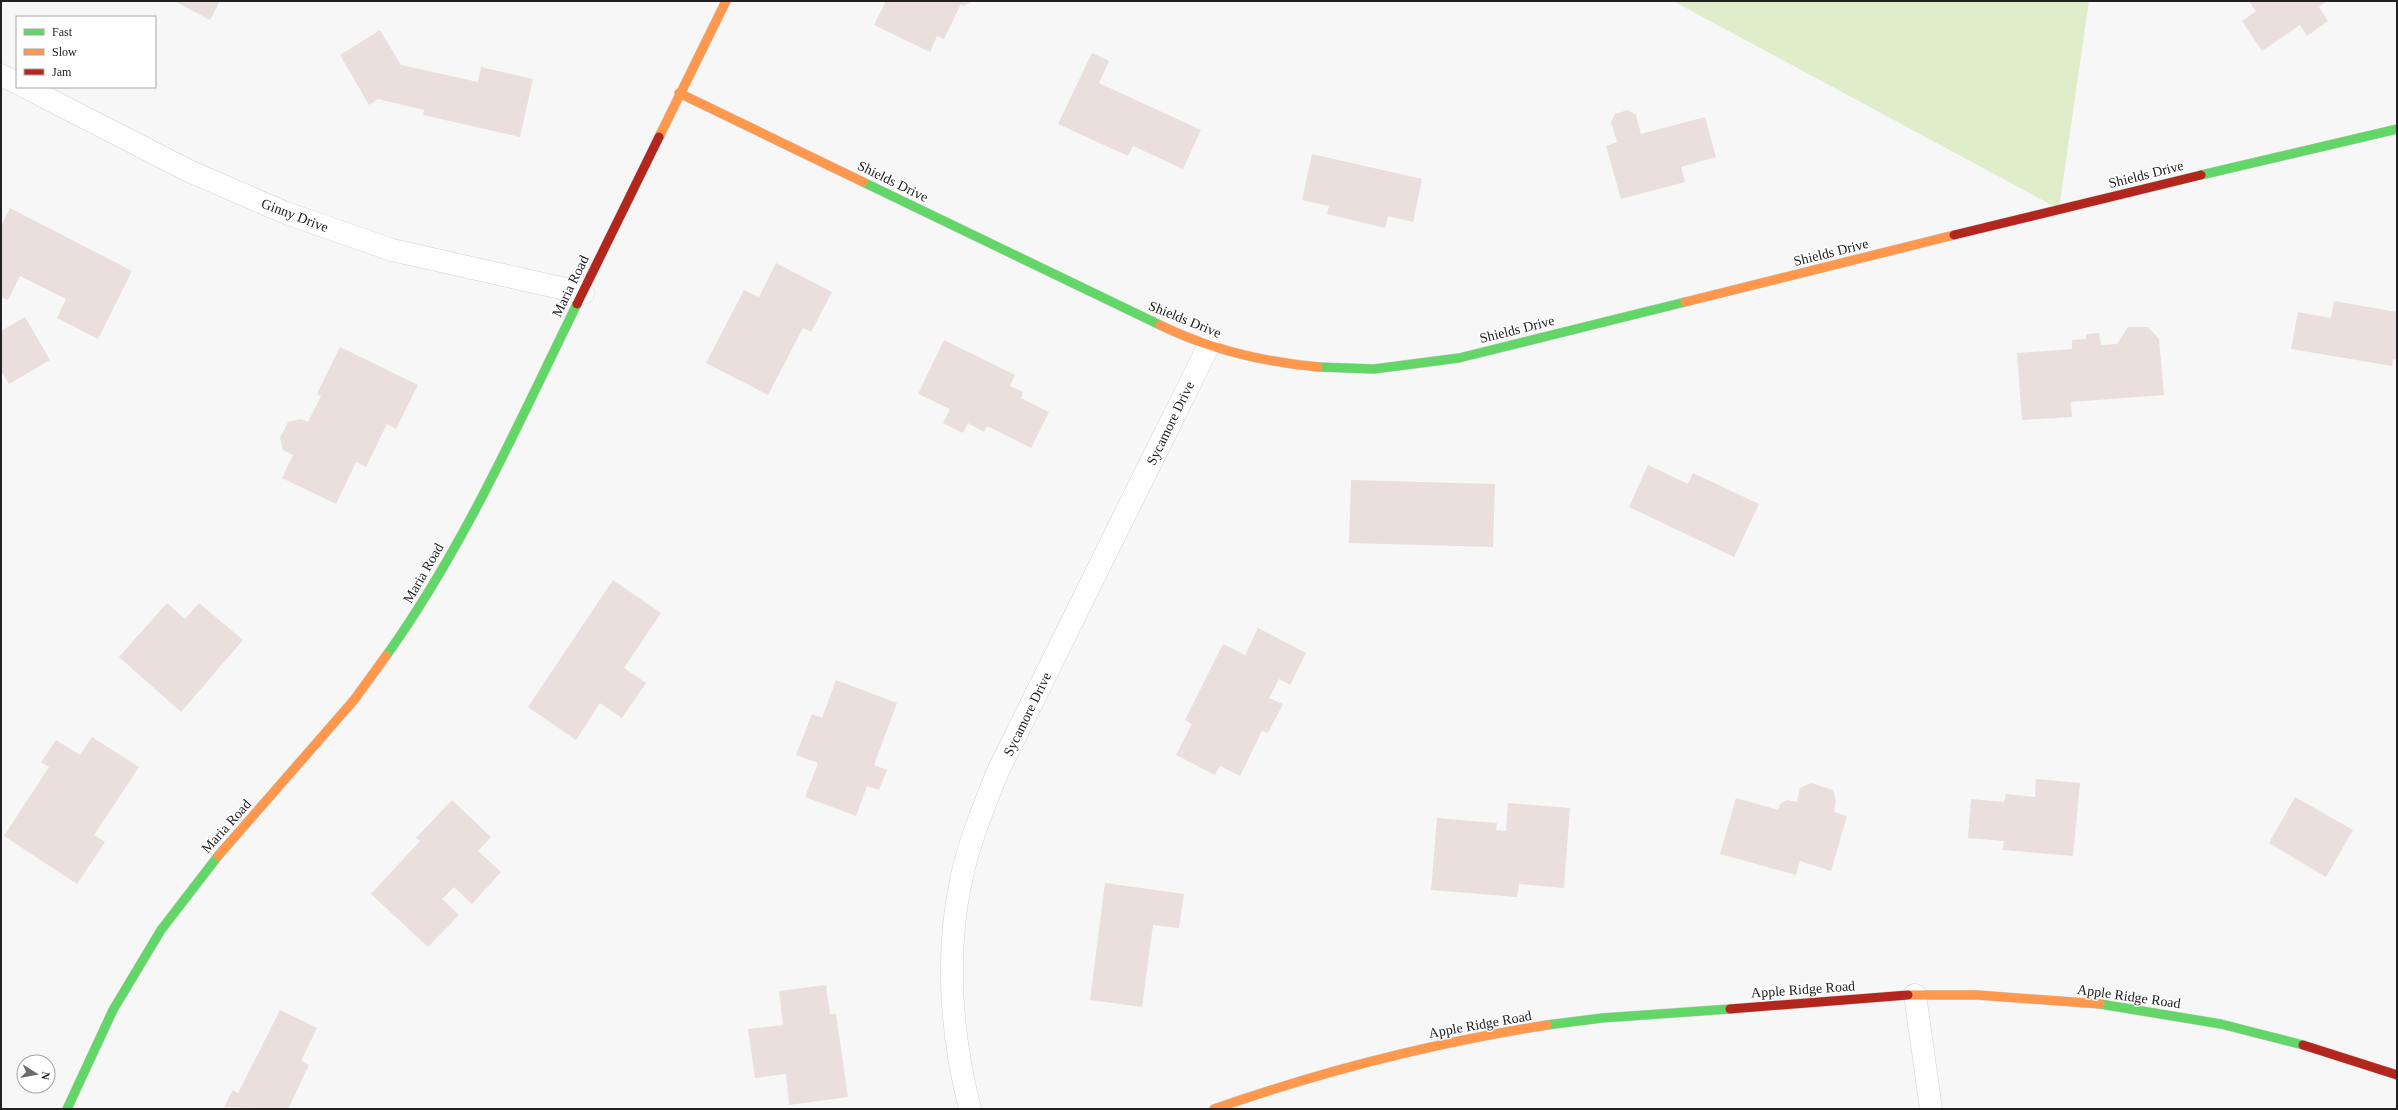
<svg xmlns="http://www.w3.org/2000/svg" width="2398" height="1110" viewBox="0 0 2398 1110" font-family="Georgia,serif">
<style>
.green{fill:#dfedcb}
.building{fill:#eadfdc}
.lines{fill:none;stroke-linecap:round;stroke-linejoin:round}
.street-casing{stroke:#d2d2d2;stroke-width:23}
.fast-casing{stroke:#d2d2d2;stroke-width:10}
.slow-casing{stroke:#d2d2d2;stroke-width:10}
.jam-casing{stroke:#d2d2d2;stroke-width:10}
.street{stroke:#fefefe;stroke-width:22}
.fast{stroke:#63d668;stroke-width:9}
.slow{stroke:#ff974d;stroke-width:9}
.jam{stroke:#b3261e;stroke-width:9}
.labels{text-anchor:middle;stroke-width:3;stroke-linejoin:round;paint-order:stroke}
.street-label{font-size:14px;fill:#212122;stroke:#fff}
</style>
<rect width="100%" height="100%" fill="#f7f7f8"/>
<polygon class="green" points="1673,1 2089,1 2059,209"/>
<g class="building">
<polygon points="174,1 220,1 210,20"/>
<polygon points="886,1 972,1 964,6 961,4 944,39 937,36 930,52 874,25"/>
<polygon points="2249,1 2327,1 2319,7 2328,21 2307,36 2300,25 2262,51 2242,21 2256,11"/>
<polygon points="380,30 401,65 478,82 481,67 533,79 520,137 423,115 424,110 378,99 369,105 340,55"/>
<polygon points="1092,53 1109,61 1099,83 1201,130 1183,169 1133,146 1128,156 1058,124"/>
<polygon points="1628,110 1636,115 1641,134 1705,117 1716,157 1681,167 1685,182 1621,199 1606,146 1617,142 1611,122 1615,114"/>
<polygon points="1312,154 1422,179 1413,222 1388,216 1385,228 1327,214 1329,206 1302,200"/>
<polygon points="10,208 132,271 98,339 57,318 66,299 20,276 8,300 1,297 1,226"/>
<polygon points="776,263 832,292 811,332 803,328 768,395 706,363 744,290 759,297"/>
<polygon points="2334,301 2397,312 2397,360 2393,359 2392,366 2291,349 2298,312 2331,318"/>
<polygon points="25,317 50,360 9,384 1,371 1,331"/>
<polygon points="2128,327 2148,327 2159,339 2164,395 2071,402 2072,417 2022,420 2017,353 2072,349 2072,340 2086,339 2086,334 2099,333 2101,345 2117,344"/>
<polygon points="944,340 1015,375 1010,386 1023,392 1021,398 1049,412 1031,448 987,426 984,432 968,423 963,433 943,423 950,409 918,394"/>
<polygon points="340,347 418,385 396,429 387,424 366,467 356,462 336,504 282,478 293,455 283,450 280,438 288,422 301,419 308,422 321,396 317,394"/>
<polygon points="1648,465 1688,484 1693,473 1759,504 1734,557 1629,507"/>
<polygon points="1351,480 1495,484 1493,547 1349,543"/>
<polygon points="613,580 661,613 624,668 646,683 622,718 600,703 576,740 528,707"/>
<polygon points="167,603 185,619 199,603 243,640 181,712 119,657"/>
<polygon points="1258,628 1306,653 1290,685 1279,679 1269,698 1283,704 1268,733 1262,731 1240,776 1220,766 1215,775 1176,755 1192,724 1185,720 1223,644 1245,655"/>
<polygon points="836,680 897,703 874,765 887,770 879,790 867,786 856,816 805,797 818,763 796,755 812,714 822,718"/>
<polygon points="92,737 139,767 94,835 105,842 77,884 4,836 49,767 41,762 56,740 80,755"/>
<polygon points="2036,779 2080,783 2073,856 2003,850 2004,841 1968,838 1971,799 2004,802 2006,794 2035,797"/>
<polygon points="1811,783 1833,790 1836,801 1834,812 1847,816 1831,871 1800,861 1796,875 1720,854 1736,798 1778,810 1780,804 1787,800 1797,802 1800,788"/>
<polygon points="2295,797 2353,830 2326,877 2269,843"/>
<polygon points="452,800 491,837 478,851 501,872 472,904 454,887 442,899 459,915 428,947 371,894 420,841 416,838"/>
<polygon points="1508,803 1570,808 1564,888 1519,884 1517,897 1431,890 1437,818 1497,823 1496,830 1506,831"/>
<polygon points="1105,883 1184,894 1179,928 1153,925 1142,1007 1090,1000"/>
<polygon points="826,985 830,1014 836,1014 848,1097 789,1105 786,1074 755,1078 748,1029 783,1025 779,991"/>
<polygon points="280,1010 317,1028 301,1061 309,1065 288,1109 224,1107 233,1090 238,1093"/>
</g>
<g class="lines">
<defs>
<g id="street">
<polyline points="1,75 17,83"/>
<polyline points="25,87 189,171 286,213 392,250 583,293"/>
<polyline points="1915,995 1931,1109"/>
<path d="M970,1109C951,1034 945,957 961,880C969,842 984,806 998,771L1209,345"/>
</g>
<g id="fast">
<polyline points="2201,175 2397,129"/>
<polyline points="863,182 1160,325"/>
<polyline points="1318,367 1374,369 1459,358 1685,302"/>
<path d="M386,656C464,547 518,424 577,304"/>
<polyline points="2100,1004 2221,1024 2303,1045"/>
<polyline points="1547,1025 1602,1018 1730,1009"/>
<polyline points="67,1109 113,1010 161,930 218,856"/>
</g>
<g id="slow">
<polyline points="679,93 863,182"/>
<polyline points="659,137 726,1"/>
<polyline points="1685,302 1954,235"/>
<path d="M1160,325C1209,349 1264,362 1318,367"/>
<polyline points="218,856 354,700 386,656"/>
<polyline points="1908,995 1977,995 2100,1004"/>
<path d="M1214,1109C1323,1071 1433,1043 1547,1025"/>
</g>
<g id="jam">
<polyline points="1954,235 2201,175"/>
<polyline points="577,304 659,137"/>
<polyline points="1730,1009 1908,995"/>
<polyline points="2303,1045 2397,1075"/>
</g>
</defs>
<use href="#street" class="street-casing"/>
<use href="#fast" class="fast-casing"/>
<use href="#slow" class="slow-casing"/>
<use href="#jam" class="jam-casing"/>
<use href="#street" class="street"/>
<use href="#fast" class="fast"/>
<use href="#slow" class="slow"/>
<use href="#jam" class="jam"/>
</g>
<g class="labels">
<g class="street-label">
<text transform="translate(2146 174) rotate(-14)" y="5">Shields Drive</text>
<text transform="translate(893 181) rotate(26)" y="5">Shields Drive</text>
<text transform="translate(295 215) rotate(21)" y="5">Ginny Drive</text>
<text transform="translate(1831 252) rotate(-14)" y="5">Shields Drive</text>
<text transform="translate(570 286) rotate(-64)" y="5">Maria Road</text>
<text transform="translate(1185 319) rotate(22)" y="5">Shields Drive</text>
<text transform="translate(1517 329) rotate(-14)" y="5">Shields Drive</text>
<text transform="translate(1170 423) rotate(-64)" y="5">Sycamore Drive</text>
<text transform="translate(423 573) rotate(-60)" y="5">Maria Road</text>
<text transform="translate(1027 714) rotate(-64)" y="5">Sycamore Drive</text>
<text transform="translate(226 826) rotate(-48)" y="5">Maria Road</text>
<text transform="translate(1803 989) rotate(-4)" y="5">Apple Ridge Road</text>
<text transform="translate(2129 996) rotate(8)" y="5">Apple Ridge Road</text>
<text transform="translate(1480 1024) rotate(-10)" y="5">Apple Ridge Road</text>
</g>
</g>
<rect width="2398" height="1110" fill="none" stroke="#212122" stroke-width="4"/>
<rect x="16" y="16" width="140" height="72" fill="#ffffff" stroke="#a6a6a7"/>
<rect x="24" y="29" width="20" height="6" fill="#63d668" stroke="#a6a6a7"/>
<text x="52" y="36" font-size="12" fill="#212122">Fast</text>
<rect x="24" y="49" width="20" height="6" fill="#ff974d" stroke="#a6a6a7"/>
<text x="52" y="56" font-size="12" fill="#212122">Slow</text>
<rect x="24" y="69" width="20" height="6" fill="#b3261e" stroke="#a6a6a7"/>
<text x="52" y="76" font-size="12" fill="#212122">Jam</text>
<g transform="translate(36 1074) rotate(101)"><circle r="19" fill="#ffffff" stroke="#a6a6a7"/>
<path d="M0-3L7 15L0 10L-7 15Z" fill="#6c6c6d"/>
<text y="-6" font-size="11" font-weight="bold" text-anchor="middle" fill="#212122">N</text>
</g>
</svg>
